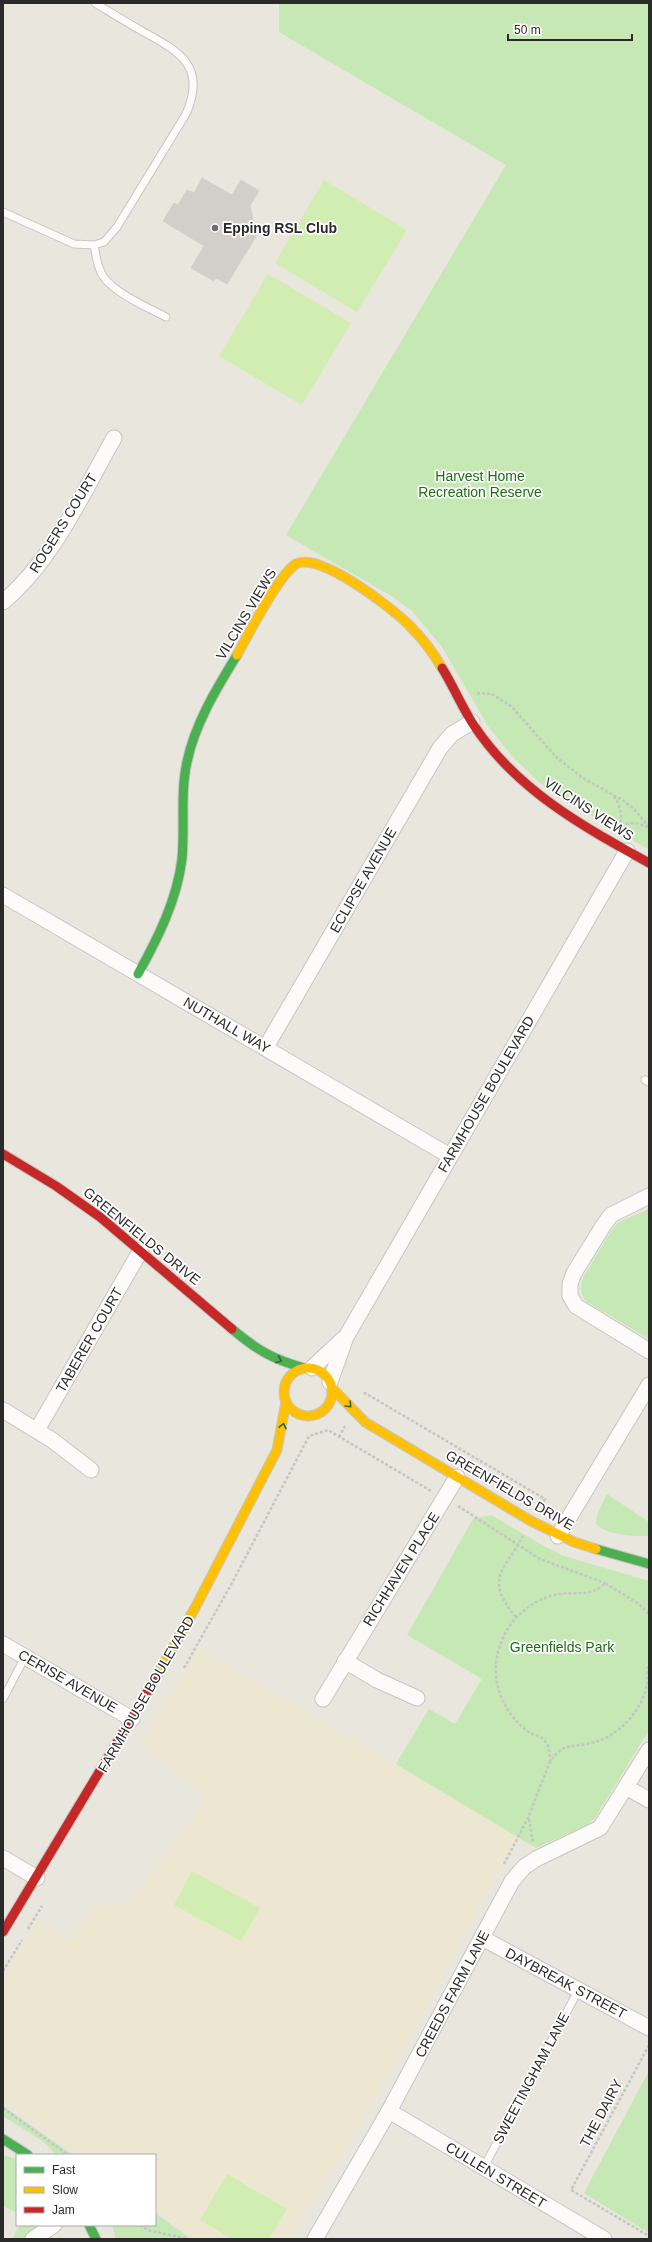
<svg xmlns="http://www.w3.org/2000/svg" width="652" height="2242" viewBox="0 0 652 2242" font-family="Helvetica,sans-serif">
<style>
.education{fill:#ede7d2}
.green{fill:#c5e8b4}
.pitch{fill:#d1edb1}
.building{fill:#d2cfca;stroke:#d4d1cb}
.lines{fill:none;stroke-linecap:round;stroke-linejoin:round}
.lane-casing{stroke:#c6c5c4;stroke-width:9}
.street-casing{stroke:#c6c5c4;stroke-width:17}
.fast-casing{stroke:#c6c5c4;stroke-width:11}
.slow-casing{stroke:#c6c5c4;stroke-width:11}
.jam-casing{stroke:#c6c5c4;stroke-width:11}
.path{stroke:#c6c5c5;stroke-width:2.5;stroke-dasharray:3 2;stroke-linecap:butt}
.lane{stroke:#fcfbfa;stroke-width:7}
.street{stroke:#fcfbfa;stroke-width:15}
.fast{stroke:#4caf50;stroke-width:9}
.slow{stroke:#ffc107;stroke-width:9}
.jam{stroke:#c62828;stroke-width:9}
.oneway{stroke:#385f39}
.poi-dot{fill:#6d6c69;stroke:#fff;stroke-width:1.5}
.labels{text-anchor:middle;stroke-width:3.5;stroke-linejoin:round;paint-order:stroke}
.poi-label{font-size:14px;font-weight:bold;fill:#2a2a2a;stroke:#fff;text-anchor:start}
.park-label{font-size:14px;fill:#1e6d13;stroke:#fff}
.street-label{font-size:14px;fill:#2a2a2a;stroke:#fff}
</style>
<rect width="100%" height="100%" fill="#e9e6de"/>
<polygon class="education" points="199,1648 517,1837 412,2033 341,2158 289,2239 194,2239 155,2211 155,2155 79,2155 3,2102 3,1987 7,1972 38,1920 69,1942 93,1908 130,1902 208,1796 140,1744"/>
<g class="green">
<polygon points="279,3 649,3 649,850 560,797 541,784 512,756 488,726 442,647 412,611 393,597 286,535 506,165 279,32"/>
<path d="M649,1209V1339L587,1302C580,1294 580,1288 583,1278L611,1231L619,1222Z"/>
<path d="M607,1494L649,1522V1536C632,1536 609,1536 596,1524L598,1512Z"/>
<polygon points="491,1515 544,1546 564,1556 649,1581 649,1730 595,1818 587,1825 536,1848 396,1764 429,1709 455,1724 482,1679 407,1635 473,1519"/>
<polygon points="649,2071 649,2233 584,2193"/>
<polygon points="3,2106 73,2155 56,2155 44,2142 3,2116"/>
<polygon points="3,2155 17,2159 17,2213 3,2206"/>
<polygon points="155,2213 191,2239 116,2239 112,2225 155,2225"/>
<polygon points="20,2225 42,2225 30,2231 24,2239 12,2239"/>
</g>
<g class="pitch">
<polygon points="324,180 407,230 357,312 275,263"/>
<polygon points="268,274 351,323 302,405 219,356"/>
<polygon points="192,1871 260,1908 241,1941 174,1905"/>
<polygon points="227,2174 287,2209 269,2239 232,2239 200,2220"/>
</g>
<polygon class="building" points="202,178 232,195 241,180 259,191 250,206 257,235 227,284 216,278 214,281 191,268 204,246 163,221 174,203 178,205 187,190 194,193"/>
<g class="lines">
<defs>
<g id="lane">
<path d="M3,212L74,244L94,245C96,255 97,267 103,276C114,293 147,307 166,317"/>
<path d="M94,245L104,242L117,227L186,114C207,66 180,52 142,31C126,22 110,12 95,3"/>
<polyline points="645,1080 649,1082"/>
<polyline points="3,1699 25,1657"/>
<polyline points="484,2167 579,1989"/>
</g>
<g id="street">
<path d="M3,602C54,559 82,494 114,438"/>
<polyline points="3,895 450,1156"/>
<polyline points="266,1047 440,748 452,734 472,722"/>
<polyline points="649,1196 611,1215 603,1226 574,1273 570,1284 570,1296 576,1306 649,1351"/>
<polyline points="312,1368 343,1339"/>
<polyline points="330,1382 346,1337 627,851"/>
<polyline points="3,1410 52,1440 91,1470"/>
<polyline points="37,1430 141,1250"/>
<polyline points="558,1536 649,1385"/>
<polyline points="3,1644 132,1719"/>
<polyline points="345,1661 377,1680 417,1698"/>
<polyline points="323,1699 457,1477"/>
<polyline points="626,1787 649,1800"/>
<polyline points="3,1858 37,1878"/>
<polyline points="482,1938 649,2028"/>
<polyline points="389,2111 604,2239"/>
<polyline points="33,2239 54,2225"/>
<polyline points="315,2239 389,2111 512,1881 524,1867 536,1859 600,1828 649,1750"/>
</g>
<g id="fast">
<path d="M138,974C158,938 177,900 182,859C185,827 180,793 187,762C195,723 217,688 237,655"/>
<path d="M232,1329C257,1350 272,1359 304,1368"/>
<polyline points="596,1549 649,1564"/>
<polyline points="3,2139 28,2155"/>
<polyline points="89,2225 96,2239"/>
</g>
<g id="slow">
<path d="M237,655C248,635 279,574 296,564C319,551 392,608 409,625C422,638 433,652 442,668"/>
<circle cx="308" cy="1392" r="24"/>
<polyline points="332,1388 365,1422 531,1521 574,1542 596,1549"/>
<polyline points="155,1679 195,1608 277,1450 286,1402"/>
</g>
<g id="jam">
<path d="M442,668C454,687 462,708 475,727C518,791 584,827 649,863"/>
<polyline points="3,1154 56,1186 100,1217 232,1329"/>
<polyline points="3,1932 155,1679"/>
</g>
</defs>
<use href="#lane" class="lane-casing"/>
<use href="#street" class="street-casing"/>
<use href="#fast" class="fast-casing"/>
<use href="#slow" class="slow-casing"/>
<use href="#jam" class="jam-casing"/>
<g class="path">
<polyline points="477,693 492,694 511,706 556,757 583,778 624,801 634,809 649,827"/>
<path d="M614,796C620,806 623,815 620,827"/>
<path d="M621,826C631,821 639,823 649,828"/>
<polyline points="364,1394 365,1393 545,1499 540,1506"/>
<polyline points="339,1437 345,1426"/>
<polyline points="458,1506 540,1559 605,1583"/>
<path d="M516,1617C484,1579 503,1572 523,1536"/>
<polyline points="184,1668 232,1583 309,1436 328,1430 431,1491"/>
<path d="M550,1762C550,1754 550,1745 543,1739C540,1736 534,1735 530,1733C513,1721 501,1703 497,1683C490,1644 515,1605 554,1595C572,1590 590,1599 605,1583L639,1604L649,1614"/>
<polyline points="529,1819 533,1843"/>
<path d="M504,1864L528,1818L550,1762C563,1742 571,1748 592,1743C617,1737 639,1714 646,1689C648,1681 647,1672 649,1664"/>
<polyline points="28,1929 42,1906"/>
<polyline points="3,1971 22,1940"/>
<polyline points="649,2045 571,2190 649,2236"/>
<polyline points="3,2108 68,2155"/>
<polyline points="140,2225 148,2230 188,2239"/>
</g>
<use href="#lane" class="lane"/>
<use href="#street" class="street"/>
<use href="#fast" class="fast"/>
<use href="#slow" class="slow"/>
<use href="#jam" class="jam"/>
</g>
<defs><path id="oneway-chevron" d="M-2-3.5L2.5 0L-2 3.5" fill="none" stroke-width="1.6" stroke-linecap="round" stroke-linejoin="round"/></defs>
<g class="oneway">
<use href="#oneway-chevron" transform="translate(279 1360) rotate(23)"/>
<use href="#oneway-chevron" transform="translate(349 1405) rotate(46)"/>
<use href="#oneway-chevron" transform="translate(283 1426) rotate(-78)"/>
</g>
<circle class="poi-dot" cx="215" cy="228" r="4"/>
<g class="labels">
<g class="poi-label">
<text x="223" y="233">Epping RSL Club</text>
</g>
<g class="park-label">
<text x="480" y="481">Harvest Home<tspan x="480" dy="16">Recreation Reserve</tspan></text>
<text x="562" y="1652">Greenfields Park</text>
</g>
<g class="street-label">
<text transform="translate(63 523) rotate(-58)" y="5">ROGERS COURT</text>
<text transform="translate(246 614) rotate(-59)" y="5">VILCINS VIEWS</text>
<text transform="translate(589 809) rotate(33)" y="5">VILCINS VIEWS</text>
<text transform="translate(363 880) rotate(-60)" y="5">ECLIPSE AVENUE</text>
<text transform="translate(227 1025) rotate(30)" y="5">NUTHALL WAY</text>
<text transform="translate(486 1094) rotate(-60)" y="5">FARMHOUSE BOULEVARD</text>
<text transform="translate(142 1236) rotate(39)" y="5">GREENFIELDS DRIVE</text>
<text transform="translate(89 1340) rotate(-60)" y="5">TABERER COURT</text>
<text transform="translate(510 1490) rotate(30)" y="5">GREENFIELDS DRIVE</text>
<text transform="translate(401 1569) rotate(-58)" y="5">RICHHAVEN PLACE</text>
<text transform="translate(68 1681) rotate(30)" y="5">CERISE AVENUE</text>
<text transform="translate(146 1694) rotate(-60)" y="5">FARMHOUSE BOULEVARD</text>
<text transform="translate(566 1983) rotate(28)" y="5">DAYBREAK STREET</text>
<text transform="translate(452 1994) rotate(-62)" y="5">CREEDS FARM LANE</text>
<text transform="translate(531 2078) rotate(-62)" y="5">SWEETINGHAM LANE</text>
<text transform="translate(601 2113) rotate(-62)" y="5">THE DAIRY</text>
<text transform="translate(496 2175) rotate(31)" y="5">CULLEN STREET</text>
</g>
</g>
<rect width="652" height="2242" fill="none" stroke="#2a2a2a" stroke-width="8"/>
<rect x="16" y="2154" width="140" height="72" fill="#ffffff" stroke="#aaaaaa"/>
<rect x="24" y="2167" width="20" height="6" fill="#4caf50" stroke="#aaaaaa"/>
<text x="52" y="2174" font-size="12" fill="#2a2a2a">Fast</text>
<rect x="24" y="2187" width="20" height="6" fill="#ffc107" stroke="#aaaaaa"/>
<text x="52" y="2194" font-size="12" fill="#2a2a2a">Slow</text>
<rect x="24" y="2207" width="20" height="6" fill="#c62828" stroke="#aaaaaa"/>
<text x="52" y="2214" font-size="12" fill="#2a2a2a">Jam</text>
<path d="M508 34v6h124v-6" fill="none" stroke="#2a2a2a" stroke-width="2"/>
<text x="514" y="34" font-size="12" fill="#2a2a2a" stroke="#ffffff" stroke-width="3" paint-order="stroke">50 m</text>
</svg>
